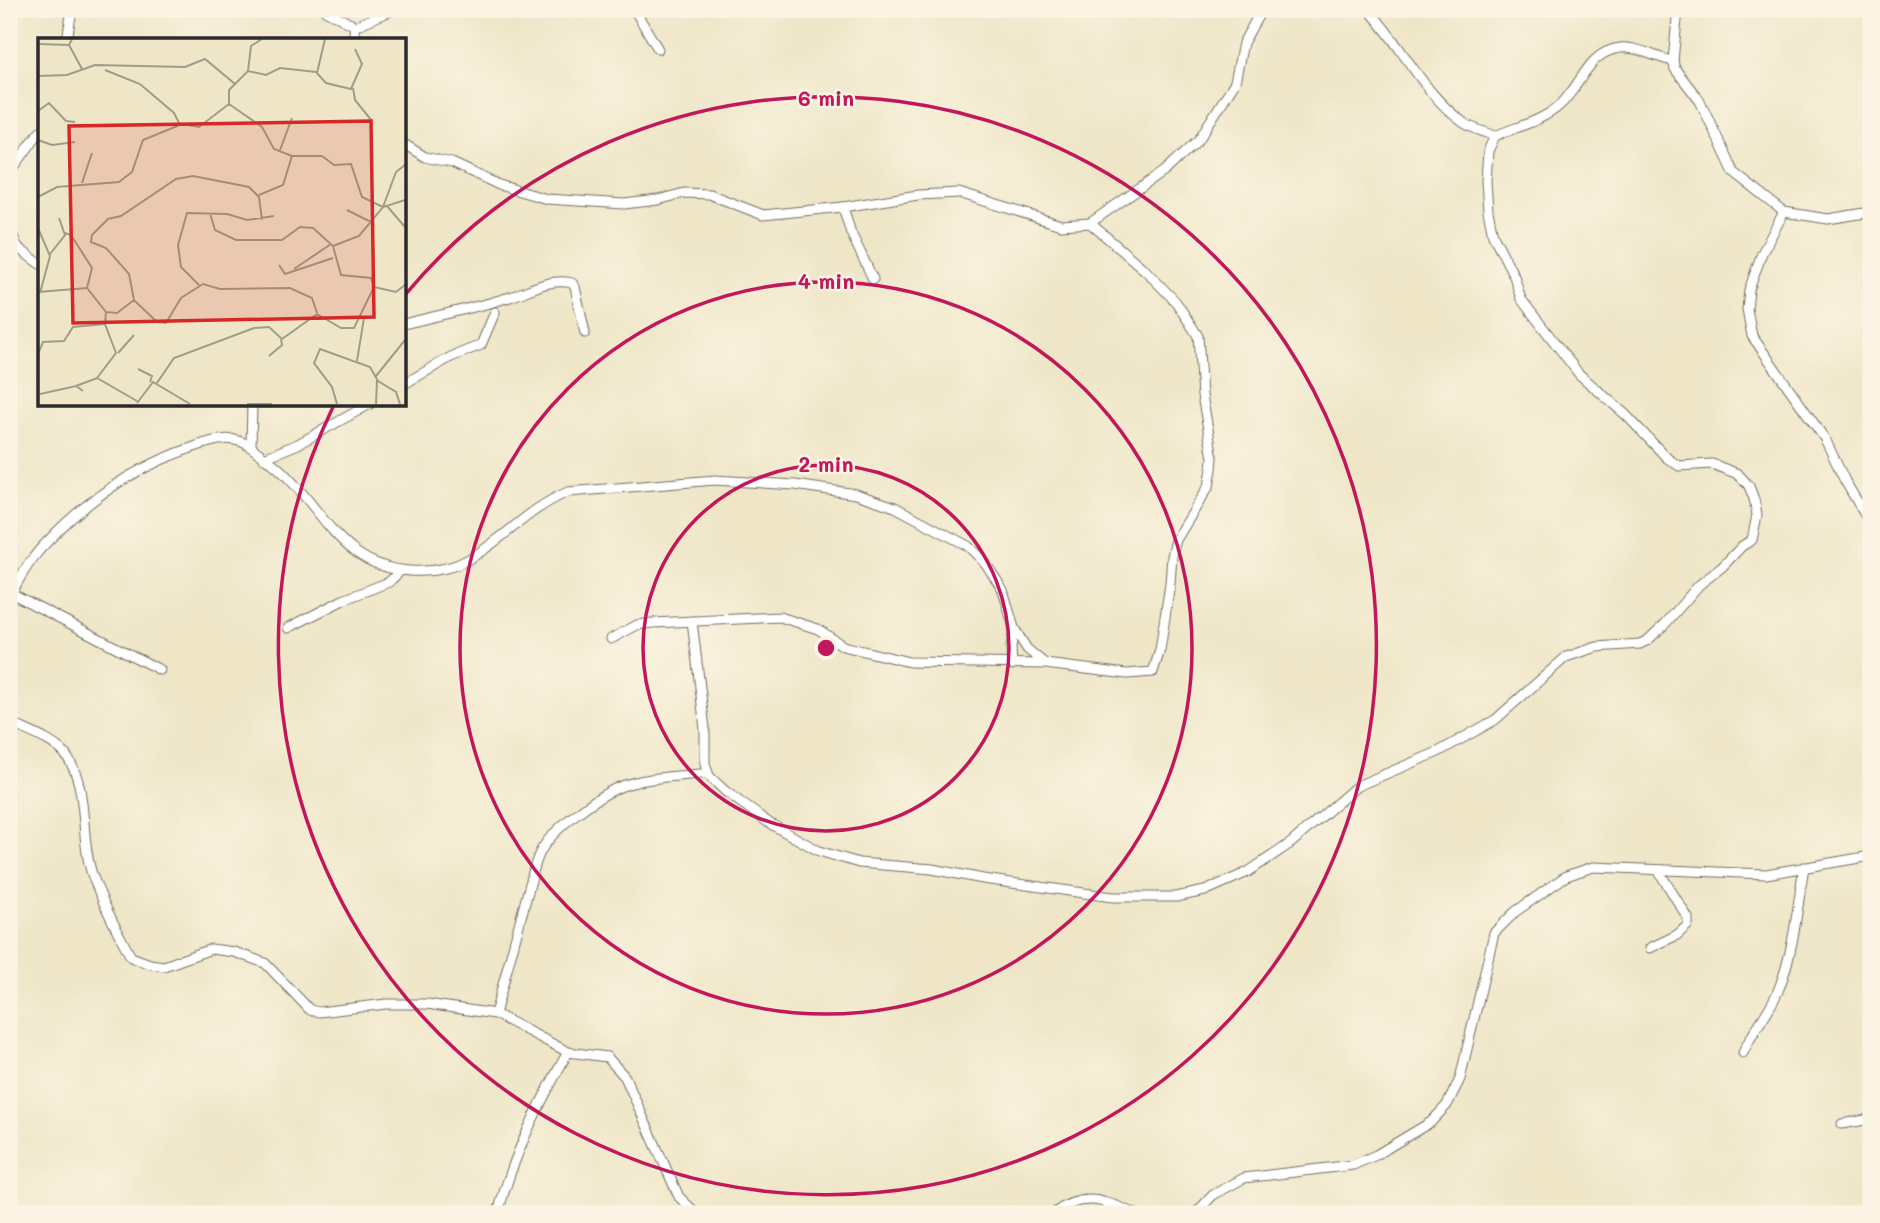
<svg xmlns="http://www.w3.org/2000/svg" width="1880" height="1223" viewBox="0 0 1880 1223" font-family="Mali,sans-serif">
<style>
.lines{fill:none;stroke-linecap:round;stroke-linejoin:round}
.minor-casing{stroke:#706c62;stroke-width:11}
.minor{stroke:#fff;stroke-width:9}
.ring{fill:none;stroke:#c2185b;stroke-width:3.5}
.inset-road{fill:none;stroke:#a19b89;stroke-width:2}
.view{fill:#d62828;fill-opacity:0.15;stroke:#d62828;stroke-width:3.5}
.inset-edge{fill:none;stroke:#2b2b2b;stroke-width:3.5}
.centre{fill:#c2185b;stroke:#fcf5e5;stroke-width:3.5}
.ring-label{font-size:21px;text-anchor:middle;font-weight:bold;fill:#c2185b;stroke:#fcf5e5;stroke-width:5;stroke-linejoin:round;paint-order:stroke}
</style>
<rect width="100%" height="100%" fill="#fcf5e5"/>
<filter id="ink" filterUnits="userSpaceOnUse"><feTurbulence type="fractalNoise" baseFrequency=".0143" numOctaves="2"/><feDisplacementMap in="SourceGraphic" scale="14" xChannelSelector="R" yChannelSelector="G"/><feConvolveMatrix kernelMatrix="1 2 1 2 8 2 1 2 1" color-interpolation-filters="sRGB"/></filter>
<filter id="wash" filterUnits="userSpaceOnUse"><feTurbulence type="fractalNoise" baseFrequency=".00686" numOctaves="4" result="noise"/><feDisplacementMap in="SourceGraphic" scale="28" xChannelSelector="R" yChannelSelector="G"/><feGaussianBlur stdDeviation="1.57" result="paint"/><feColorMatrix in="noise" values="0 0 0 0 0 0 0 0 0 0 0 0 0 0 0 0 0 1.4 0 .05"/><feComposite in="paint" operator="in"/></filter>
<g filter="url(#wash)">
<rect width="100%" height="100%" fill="#efe6c8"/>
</g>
<g filter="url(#ink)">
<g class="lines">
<defs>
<g id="minor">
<polyline points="323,9 355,26"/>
<polyline points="634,9 658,49"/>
<path d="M1368,9C1402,45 1423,94 1464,123C1473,129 1485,132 1495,136C1516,127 1542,121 1559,106C1581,87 1587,52 1620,48C1637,46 1656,58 1673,61"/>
<polyline points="1678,9 1673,61 1675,69 1700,101 1734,173 1784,212 1828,219 1871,212"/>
<polyline points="355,26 395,9"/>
<polyline points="67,40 72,9"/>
<polyline points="353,40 355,26"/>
<polyline points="404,144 425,157 452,163 499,185 547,199 624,204 658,200 684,193 709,194 763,215 843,207 918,195 959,193 1061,225 1090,223 1165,171 1199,139 1235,82 1243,43 1262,9"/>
<polyline points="9,174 40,131"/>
<polyline points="843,207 851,233 873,279"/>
<polyline points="1784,212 1762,253 1749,290 1747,309 1752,336 1825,439 1845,481 1871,525"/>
<polyline points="9,227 18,248 40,264"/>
<path d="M404,324C439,315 475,308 510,297C531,290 549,278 572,283L575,287L585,333"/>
<polyline points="404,384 451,357 481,345 495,312"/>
<path d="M252,404L251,447C259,454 268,459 276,466C323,506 339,567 410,571C430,572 449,570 467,560C504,540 527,509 568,492L715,480L795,485L856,494L895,507L968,546L986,564L1003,590L1014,628L1011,648L1012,665"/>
<polyline points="264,458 298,444 370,404"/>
<polyline points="11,593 160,670"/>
<path d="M9,597C20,578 30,559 46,543C87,499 138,466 194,447C214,440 233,434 251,447"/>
<polyline points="692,621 705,729 705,764 709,776 725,791 769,823 819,851 859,863 932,869 983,879 1113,897 1176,897 1205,891 1248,872 1291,843 1357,786 1438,752 1495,720 1566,657 1597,647 1640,644 1648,640 1666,623 1699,585 1722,567 1742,546 1752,540 1757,515 1754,499 1749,486 1738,474 1712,464 1679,466 1667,458 1626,415 1579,374 1521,299 1514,276 1493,235 1488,211 1486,181 1488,151 1495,136"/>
<polyline points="288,628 343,600 389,582 401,570"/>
<polyline points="1014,628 1027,649 1044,663"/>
<polyline points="611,639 637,625 653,623 780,617 818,629 843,646 909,662 1045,664 1127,674 1153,672 1160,650 1170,584 1172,556 1176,540 1209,486 1212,469 1213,458 1202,395 1198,336 1176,302 1146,271 1090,223"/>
<path d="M9,722C26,731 52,739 65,754C90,786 79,836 92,874C102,902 117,931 131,957L150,964L164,966L211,949L234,952L265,963L310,1010L319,1012L386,1004H427L495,1014L568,1052L607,1057L625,1077L679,1197L697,1214"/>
<polyline points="1650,948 1677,935 1688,925 1688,918 1658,870"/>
<path d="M495,1014L534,869C536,862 538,855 542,849C555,827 598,795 622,786C649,776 680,777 708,773"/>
<path d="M1743,1053C1752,1031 1769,1013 1778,991C1794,952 1797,908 1804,867"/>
<polyline points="1842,1124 1871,1119"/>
<path d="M498,1214C512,1157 539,1104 568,1052"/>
<path d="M1053,1214C1082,1191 1104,1200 1135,1214"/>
<polyline points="1195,1214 1213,1195 1244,1178 1353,1165 1376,1155 1431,1122 1447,1105 1460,1079 1494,933 1515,912 1566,876 1593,867 1766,874 1871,856"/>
</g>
</defs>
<use href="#minor" class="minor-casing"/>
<use href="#minor" class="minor"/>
</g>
</g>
<g class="ring">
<circle cx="826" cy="648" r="183"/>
<circle cx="826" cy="648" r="366"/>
<path d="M405 295A549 549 0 1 1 333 407"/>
</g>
<g transform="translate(38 38)">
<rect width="368" height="368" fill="#efe6c8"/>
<path class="inset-road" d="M34,1L31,7L44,31M0,6L31,7M67,32L102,46L136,75L142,87M210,33L213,8L224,1M279,35L287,1M0,38L29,37L57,27L147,29L167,21L197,46M315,50L317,62L334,83M191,66L224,89L236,111L254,118H284L296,127L313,126L324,159L345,169M191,66V52L210,33L228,37L242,30L278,34L288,45L313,51L324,26L317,11M0,73L11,65L28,83L37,84M0,102L14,107L37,104M242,112L254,80M44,145L54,115M221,157L245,147L254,118M0,159L19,149L81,144L94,134L105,102L144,86L161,89L191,66M349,168L367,189M345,169L358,134L367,127M309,172L333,184M172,175L177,192L198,202H244L262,189L275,190L295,208L303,237L333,240L336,249L316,290H303L279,276M0,190L12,218L2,255M27,195L33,197L54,230L49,250M295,208L321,198L345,169L367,162M12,216L27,197L21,180M241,227L247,236L295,220M256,231L293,206M161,247L143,229L140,207L149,175L189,176L209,182L236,178M336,249L358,254L367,247M0,254L49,250L68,274M96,262L91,236L68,210L53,204L54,197L70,181L83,178L138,141L155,138L211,149L221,159L224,182M68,274L79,275L96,262L119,284L128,285L143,260L165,246L182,251L252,250L274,260L279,275M80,315L96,297M0,316L5,304L26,303L35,289L67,286M231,318L244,307L243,301M319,323L326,280M100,331L114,338L112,344M338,338L367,302M59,340L78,315L67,286L68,274M119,345L136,320L216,290L231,289L244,301L279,276M38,348L59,340L99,363M2,356L38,348L45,353M99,365L115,344L152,366M209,366H234M299,366L294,349L276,325L282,311L332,329L340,343L358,354L362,366M338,366L339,342"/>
<path class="view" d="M333,83L336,279L35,285L31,88Z"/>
<rect width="368" height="368" class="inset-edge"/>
</g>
<circle cx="826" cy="648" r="10" class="centre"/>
<g class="ring-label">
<text x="826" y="106">6 min</text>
<text x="826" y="289">4 min</text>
<text x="826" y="472">2 min</text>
</g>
<rect width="1880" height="1223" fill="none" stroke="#fcf5e5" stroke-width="35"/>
</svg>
